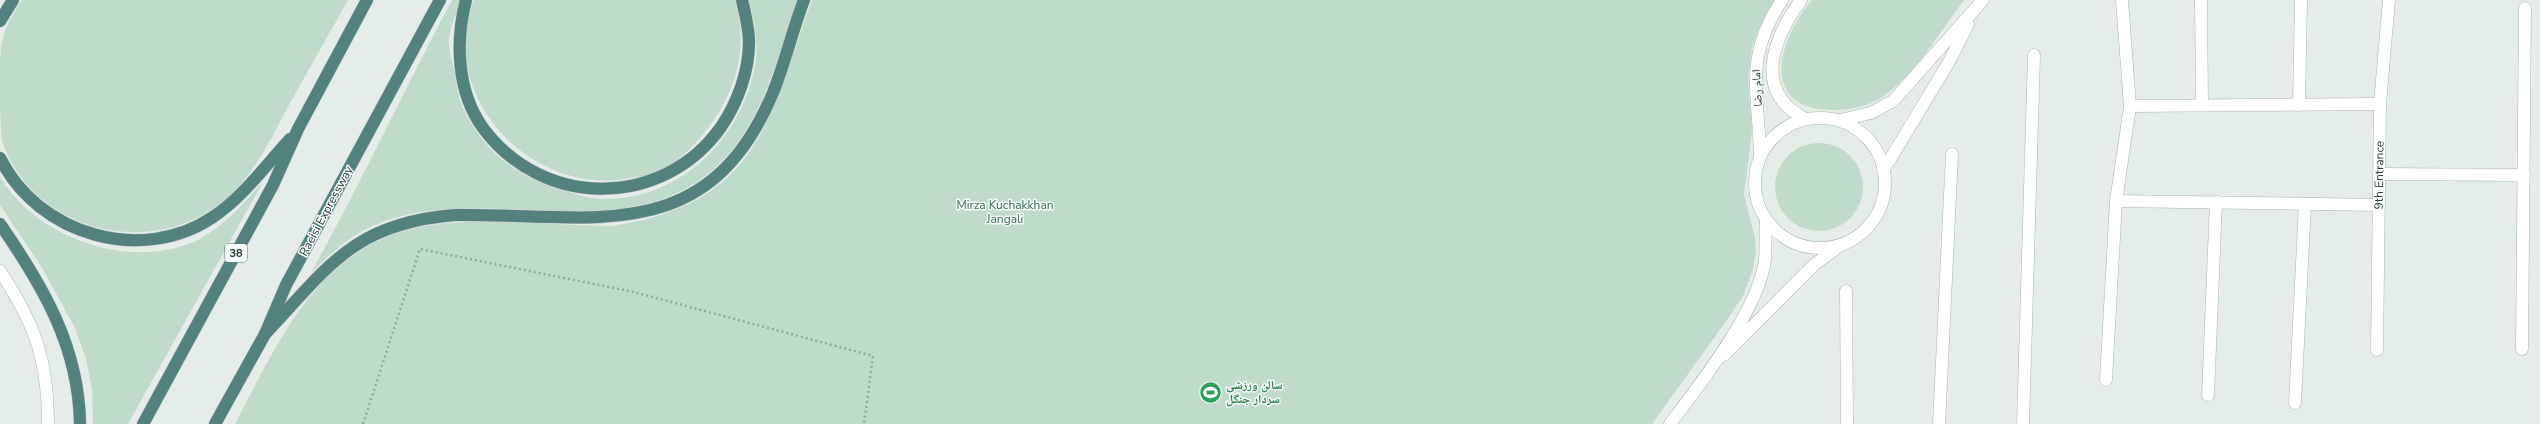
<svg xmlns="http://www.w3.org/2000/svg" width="2540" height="424" viewBox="0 0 2540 424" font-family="'Nunito Sans','Noto Naskh Arabic',sans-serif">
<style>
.green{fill:#c0dbcc}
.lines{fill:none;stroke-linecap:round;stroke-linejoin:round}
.minor-casing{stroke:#a8b4b2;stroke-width:13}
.secondary-casing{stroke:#a1b4b0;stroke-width:13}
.trunk-casing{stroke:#c2c8c8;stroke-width:13}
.path{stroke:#89aca7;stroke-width:2.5;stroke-dasharray:2 3;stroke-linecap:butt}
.minor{stroke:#fff;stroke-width:12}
.secondary{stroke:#fff;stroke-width:12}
.trunk{stroke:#52817e;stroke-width:12}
.labels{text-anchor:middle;stroke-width:3;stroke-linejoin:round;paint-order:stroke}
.shield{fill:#f5f9f8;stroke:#647573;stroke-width:1}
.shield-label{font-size:11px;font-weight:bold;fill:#263c3a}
.street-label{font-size:12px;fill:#263c3a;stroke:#f5f9f8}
.park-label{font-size:12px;fill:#356e55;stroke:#f5f9f8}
.leisure-label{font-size:12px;font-weight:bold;fill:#27864d;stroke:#f5f9f8;text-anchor:start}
</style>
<rect width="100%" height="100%" fill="#e5ecea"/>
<g class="green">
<path d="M22,0H348C329,34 309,69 290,103C272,137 256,172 227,198C155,261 34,234 2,141C0,124 0,101 0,82C0,42 0,34 22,0Z"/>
<path d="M452,0H461C457,13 448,31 449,44C449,53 453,64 455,73C457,84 458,97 462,106C482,150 519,180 566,191C574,193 583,197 592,198C673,207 741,142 755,66C759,45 754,21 749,0H799C777,55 765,118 721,162C628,256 483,177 373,226C349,236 329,255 311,273C361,183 404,90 452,0Z"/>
<path d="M474,0H735C747,39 740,77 719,112C703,137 686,157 660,171C650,176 635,177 625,179C528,194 436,94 474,0Z"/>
<path d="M812,0H1776L1759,29L1752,48L1748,79L1752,131L1744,195L1755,238L1756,253L1753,269L1743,296L1729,317L1652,424H235C285,329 326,231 450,223C504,219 559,226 613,226C760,203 768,120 812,0Z"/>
<path d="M1812,0H1964C1939,33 1909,86 1871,103C1855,110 1838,111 1820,109C1757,100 1784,32 1812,0Z"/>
<circle cx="1819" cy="187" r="44"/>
<path d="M0,177C38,241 142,276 208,234C229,221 246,200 263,182L128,424H93L92,389L86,359L75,328L41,266L0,205Z"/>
</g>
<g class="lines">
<defs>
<g id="minor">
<polyline points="2122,0 2130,106 2116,201 2379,205"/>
<polyline points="2201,0 2202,105"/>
<polyline points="2299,105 2301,0"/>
<polyline points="2130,106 2380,104"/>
<polyline points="1840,120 1871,113 1893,101 1983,0"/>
<polyline points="1883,171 1950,60 1968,24"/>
<polyline points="2379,174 2524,175"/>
<polyline points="1846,291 1847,424"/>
<polyline points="2522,349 2525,8"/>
<path id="s1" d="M2377,350L2380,104L2389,0"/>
<polyline points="2106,380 2116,201"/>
<polyline points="2208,395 2216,202"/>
<polyline points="2295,403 2305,204"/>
<polyline points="1939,424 1952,154"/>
<polyline points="2023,424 2034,55"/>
</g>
<g id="secondary">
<path d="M1801,0C1774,37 1752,91 1804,118"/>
<circle cx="1820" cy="183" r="65"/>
<path d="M1760,157C1759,92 1743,59 1782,0"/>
<path d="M0,271C35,324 48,360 48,424"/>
<polyline points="1724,355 1815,264 1838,247"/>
<path d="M1670,424C1701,383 1758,311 1765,260C1766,247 1765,233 1766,220"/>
</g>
<g id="trunk">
<path d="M466,0C455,42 457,92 483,128C543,209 663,209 721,127C738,102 749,71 749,42C749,28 745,13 742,0"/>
<polyline points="0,21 13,0"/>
<path d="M0,158C38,235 142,265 213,217C243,197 266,165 290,139"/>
<path d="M0,224C43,286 79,347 80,424"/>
<path d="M265,334C329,266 354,223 455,215C590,213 706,250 772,95C785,64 792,31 804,0"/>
<polyline points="143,424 273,185 298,129 367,0"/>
<polyline points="215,424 265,334 286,285 440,0"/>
</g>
</defs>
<use href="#minor" class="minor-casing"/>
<use href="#secondary" class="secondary-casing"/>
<use href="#trunk" class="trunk-casing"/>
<polyline class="path" points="363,424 420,249 634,292 873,356 864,424"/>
<use href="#minor" class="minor"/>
<use href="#secondary" class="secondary"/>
<use href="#trunk" class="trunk"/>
</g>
<defs>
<symbol id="stadium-disc" viewBox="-11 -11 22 22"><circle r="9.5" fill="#2e9e5b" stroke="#f5f9f8"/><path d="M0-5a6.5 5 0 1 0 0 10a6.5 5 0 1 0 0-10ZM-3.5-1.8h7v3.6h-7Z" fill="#fff"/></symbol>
</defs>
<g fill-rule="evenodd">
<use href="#stadium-disc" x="1198" y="380" width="25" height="25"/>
</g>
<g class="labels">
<rect class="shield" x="225" y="244" width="22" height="18" rx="3"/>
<g class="shield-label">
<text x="236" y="257">38</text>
</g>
<g class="street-label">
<text transform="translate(1757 88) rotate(-93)" y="4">امام رضا</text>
<text dy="4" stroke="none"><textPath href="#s1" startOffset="175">9th Entrance</textPath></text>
<text transform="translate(326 211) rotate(-62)" y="4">Raeisi Expressway</text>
</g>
<g class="park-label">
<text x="1005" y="209">Mirza Kuchakkhan<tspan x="1005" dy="14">Jangali</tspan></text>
</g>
<g class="leisure-label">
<text x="1226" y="389">سالن ورزشی<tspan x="1226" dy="14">سردار جنگل</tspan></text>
</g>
</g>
</svg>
